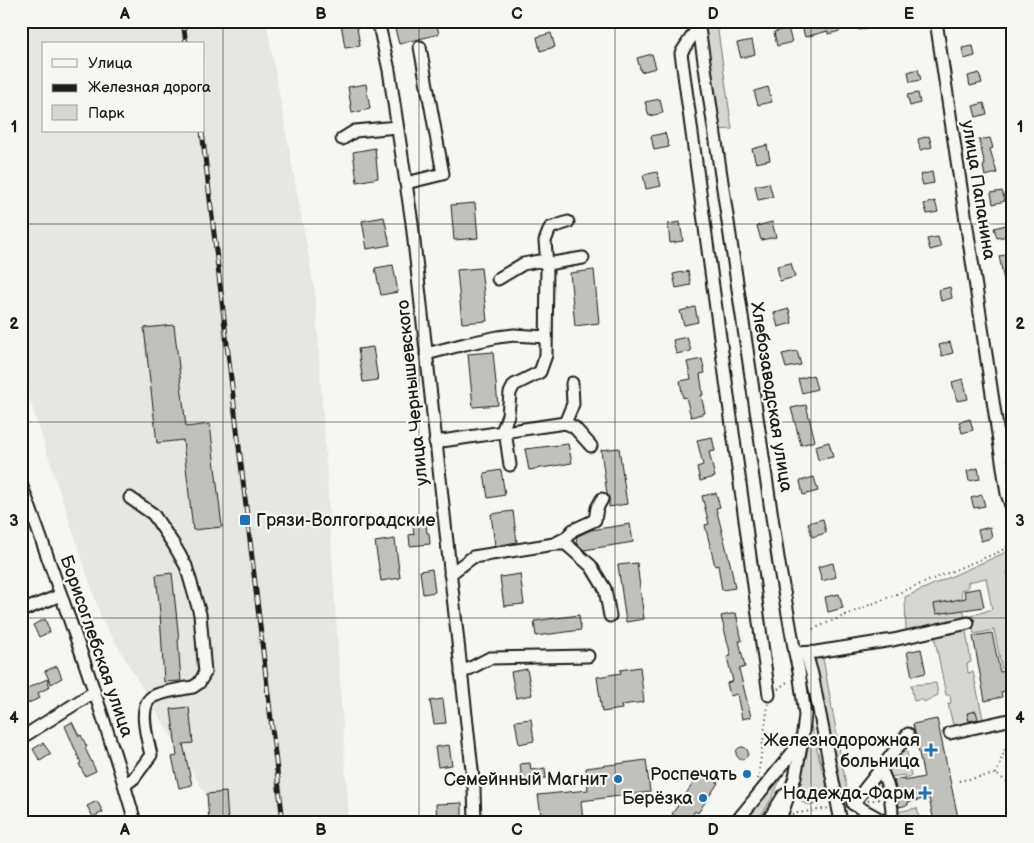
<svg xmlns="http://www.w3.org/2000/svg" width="1034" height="843" viewBox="0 0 1034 843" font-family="'Balsamiq Sans',sans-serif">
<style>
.built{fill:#e6e6e2;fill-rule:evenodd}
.green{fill:#d6d6d2;stroke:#797977}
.building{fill:#c0c0bd;stroke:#1c1c1c}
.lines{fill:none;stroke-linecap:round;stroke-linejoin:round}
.minor-casing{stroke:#1c1c1c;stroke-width:15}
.path{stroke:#1c1c1c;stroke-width:2;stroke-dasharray:1 4;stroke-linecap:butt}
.minor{stroke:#f6f6f2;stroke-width:11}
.rail-casing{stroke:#1c1c1c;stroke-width:5}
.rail{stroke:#f6f6f2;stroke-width:3;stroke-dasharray:9;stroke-linecap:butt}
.grid{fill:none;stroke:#1c1c1c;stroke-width:1;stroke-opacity:0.55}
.poi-dot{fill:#1f6fb2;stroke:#f6f6f2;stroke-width:2}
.labels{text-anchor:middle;stroke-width:4.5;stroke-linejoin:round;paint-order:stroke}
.street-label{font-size:18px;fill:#1c1c1c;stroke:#f6f6f2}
.poi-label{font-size:18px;fill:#1c1c1c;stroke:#f6f6f2;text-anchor:end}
.neatline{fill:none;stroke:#1c1c1c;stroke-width:2}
.grid-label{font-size:16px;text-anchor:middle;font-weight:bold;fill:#1c1c1c}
</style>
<rect width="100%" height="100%" fill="#f6f6f2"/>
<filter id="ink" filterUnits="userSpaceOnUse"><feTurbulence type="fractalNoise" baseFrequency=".02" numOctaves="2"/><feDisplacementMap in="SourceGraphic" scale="10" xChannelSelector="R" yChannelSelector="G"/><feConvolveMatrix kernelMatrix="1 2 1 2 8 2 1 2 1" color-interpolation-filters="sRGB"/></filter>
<g filter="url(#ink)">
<path class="built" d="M21,21H266L315,292L349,822H222L102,620L21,373ZM44,44H204V131H44Z"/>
<g class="green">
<polygon points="717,24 732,129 718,130 704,30 709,26"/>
<polygon points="1013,549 1013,569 1007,571 1013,604 1013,613 1010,615 1013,627 1013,658 1011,659 1013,667 1002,669 994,630 974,634 971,616 992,609 986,578 968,582 968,588 961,590 965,619 906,631 905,597"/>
<polygon points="961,627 966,631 971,662 967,664 968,673 973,672 984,723 961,728 953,725 948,704 951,703 950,695 946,695 935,639 938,632"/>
<polygon points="822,653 848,796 840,797 812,656"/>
<polygon points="936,683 938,695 924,702 922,699 914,701 911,685"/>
<path d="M809,717L822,769C832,786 825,814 802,802L800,794Z"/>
<polygon points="905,740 911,776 905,778 904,775 890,777 885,768"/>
<path d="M787,761C778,785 772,803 755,822H741Z"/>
<polygon points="917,808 919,817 917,822 896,822 897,812"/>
</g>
<g class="building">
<polygon points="356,21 360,46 345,48 341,23"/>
<polygon points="393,21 436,21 439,34 399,44"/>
<polygon points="833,21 837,21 840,31 828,34 828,31 805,37 802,26 814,23 814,26"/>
<polygon points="857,21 882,21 882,24 859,30"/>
<polygon points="788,28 792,42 777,46 774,32"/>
<polygon points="551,33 555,47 540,51 537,37"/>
<polygon points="752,40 755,54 741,58 737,43"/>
<polygon points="973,46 975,56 964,59 962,48"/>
<polygon points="652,54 656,68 641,72 637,58"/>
<polygon points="918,69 921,80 910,82 908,72"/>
<polygon points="979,73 982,83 970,86 968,76"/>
<polygon points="366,84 370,109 352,113 348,87"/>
<polygon points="768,87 772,102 758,105 754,91"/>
<polygon points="918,93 920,103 910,106 907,95"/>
<polygon points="660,99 663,113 649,116 645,102"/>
<polygon points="984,103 987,114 976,117 973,106"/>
<polygon points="665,133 669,147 654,150 651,136"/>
<polygon points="929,136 932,147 920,150 918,139"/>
<polygon points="990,138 993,148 990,149 997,173 985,176 983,166 985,165 979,140"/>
<polygon points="767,145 770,160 756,163 752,149"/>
<polygon points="375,148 378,178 357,182 353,152"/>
<polygon points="657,172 661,186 646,189 643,175"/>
<polygon points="932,172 934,183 923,185 920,175"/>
<polygon points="769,183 773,197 758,200 755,186"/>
<polygon points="1002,191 1005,201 993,204 991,193"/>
<polygon points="935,201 938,212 927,214 924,204"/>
<polygon points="475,203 478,238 454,240 451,205"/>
<polygon points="384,217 390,245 367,249 362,221"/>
<polygon points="680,222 683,241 670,243 668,224"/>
<polygon points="772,222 776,237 761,240 757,226"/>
<polygon points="1006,225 1008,236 997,238 994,228"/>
<polygon points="938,237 941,247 930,250 927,239"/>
<polygon points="1010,254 1012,264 1005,266 1013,277 1013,284 1005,285 999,256"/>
<polygon points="791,263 795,277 780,281 777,266"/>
<polygon points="393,265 398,292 381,295 375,268"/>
<polygon points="481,268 487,321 462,323 457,270"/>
<polygon points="594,270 599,323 575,326 570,273"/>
<polygon points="688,271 691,285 676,288 673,274"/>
<polygon points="950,287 952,298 941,301 939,290"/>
<polygon points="695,307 698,322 684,325 680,311"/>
<polygon points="789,309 792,323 778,327 774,313"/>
<polygon points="174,325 186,427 210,424 222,527 193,530 183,440 157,443 144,328"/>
<polygon points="687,337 691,351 676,354 673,340"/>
<polygon points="950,342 953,353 942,356 939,345"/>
<polygon points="373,347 378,380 363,382 358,349"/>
<polygon points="797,351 801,365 786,368 782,354"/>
<polygon points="493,352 498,405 473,407 468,354"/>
<polygon points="702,359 705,373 700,374 703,395 701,395 705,413 691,417 686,397 683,398 680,381 691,379 687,362"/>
<polygon points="813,375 817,389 802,393 798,379"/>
<polygon points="963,379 968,399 957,401 952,382"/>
<polygon points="806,405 815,441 801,445 791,408"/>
<polygon points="970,419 973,430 962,433 959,422"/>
<polygon points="712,437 715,451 709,452 715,477 700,481 697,467 703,465 697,440"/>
<polygon points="829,442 833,457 818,460 815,446"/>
<polygon points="568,444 572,463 529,470 525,449"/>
<polygon points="619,448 627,504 609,507 609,498 607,494 601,450"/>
<polygon points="978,468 980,479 969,481 967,471"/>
<polygon points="501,470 505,495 488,498 484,473"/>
<polygon points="814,477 818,491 803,495 800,481"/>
<polygon points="716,493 720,507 716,508 731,567 735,588 722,590 718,565 715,566 705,525 709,524 702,496"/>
<polygon points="982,495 985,506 974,508 971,498"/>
<polygon points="513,511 517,542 495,546 491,514"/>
<polygon points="425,516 427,533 429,533 430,544 410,546 409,535 414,534 412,518"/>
<polygon points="823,519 826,533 812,537 808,523"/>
<polygon points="630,524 633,542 584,550 577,543 576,538 578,536 591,530"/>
<polygon points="990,527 992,538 981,541 978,530"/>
<polygon points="395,539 400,578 381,581 375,542"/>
<polygon points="637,563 644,619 626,622 618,565"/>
<polygon points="833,563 836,577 822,581 818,567"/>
<polygon points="432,569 435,592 423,594 420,571"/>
<polygon points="172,573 179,640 178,640 181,681 164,682 160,613 156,575"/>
<polygon points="520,574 524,604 504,606 500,577"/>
<polygon points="980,588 984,607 936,614 934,604 966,598 964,591"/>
<polygon points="839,594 843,608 828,612 825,597"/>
<polygon points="736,613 742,641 739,641 745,667 739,669 751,717 742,719 737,694 730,696 727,683 733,681 727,657 731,656 721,616"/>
<polygon points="579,615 581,630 536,636 534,621"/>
<polygon points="45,619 50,632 39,637 33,625"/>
<polygon points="992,633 1000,672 1013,669 1013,690 1001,692 1002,697 985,701 973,636"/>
<polygon points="921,649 926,673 912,676 907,652"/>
<polygon points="57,666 62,678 51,684 45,671"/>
<polygon points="640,667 644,702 621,705 622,709 602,712 597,677 621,673 620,670"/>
<polygon points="527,669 532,695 516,698 511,672"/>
<polygon points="47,679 50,687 38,693 40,698 21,706 21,691"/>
<polygon points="443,699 446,723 434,724 430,701"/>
<polygon points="189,707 193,743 183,744 192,785 179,788 172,757 177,756 171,709"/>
<polygon points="976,711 978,719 969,721 967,713"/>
<polygon points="531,719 534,741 519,744 515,721"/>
<polygon points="937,719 959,822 934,822 929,798 908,802 908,805 899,807 897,793 894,780 904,778 904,781 924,777 913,724"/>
<polygon points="72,722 79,736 81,735 87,747 85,748 96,771 85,776 79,764 81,763 65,726"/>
<polygon points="43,743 51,754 40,761 33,749"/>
<polygon points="449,745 452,765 438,767 435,747"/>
<circle cx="742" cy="753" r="6"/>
<polygon points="646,760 650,792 581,801 583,822 542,822 538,795 588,790 586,768"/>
<polygon points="530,763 531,770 545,768 546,778 522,780 520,764"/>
<polygon points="704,774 718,783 698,813 695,811 688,822 683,822 672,814 696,779 699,781"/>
<polygon points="226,792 228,822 209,822 207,794"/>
<polygon points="97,801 103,812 93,817 87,806"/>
<polygon points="462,803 462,822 437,822 436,804"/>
</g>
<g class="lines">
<defs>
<g id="minor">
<polyline points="378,21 389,70 412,223 474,788 475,822"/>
<polyline points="698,21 779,564 795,653 799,671 805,715 802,741 795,777 779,822"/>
<polyline points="936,21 1007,494 1013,511"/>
<polyline points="698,27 681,53 769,695"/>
<polyline points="342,139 355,131 397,127"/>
<polyline points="406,183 443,174 420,47"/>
<polyline points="498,279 523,264 539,261 547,264 583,258"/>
<polyline points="426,354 465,344 498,337 514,335 546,337"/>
<polyline points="565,423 573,404 572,383"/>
<polyline points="505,431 510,465"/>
<polyline points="502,432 508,415 510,393 514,385 540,372 546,355 547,264 545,241 550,228 568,222"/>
<polyline points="435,442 565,423 574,427 591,446"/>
<path d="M21,484C42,539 61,596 81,652C100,708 119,764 135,822"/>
<polyline points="554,544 566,538 573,530 595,520 597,508 602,499"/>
<polyline points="450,574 473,557 554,544 566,544 591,566 605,589 610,616"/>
<polyline points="21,611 61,595"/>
<polyline points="795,653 816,652 893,640 968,623"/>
<polyline points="806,653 812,674 841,822"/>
<polyline points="461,673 490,658 588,656"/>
<polyline points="950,733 1013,719"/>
<polyline points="21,738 94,692"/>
<path d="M881,769C889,786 893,803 892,822"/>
<path d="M125,785L134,778L151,755C148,741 136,704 154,696C166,691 181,689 193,687L199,683L205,673L200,614L186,566L174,545L153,514L130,498"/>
<polyline points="736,822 801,742"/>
<polyline points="767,822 784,795"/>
<polyline points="885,822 853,804 908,734"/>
</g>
</defs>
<use href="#minor" class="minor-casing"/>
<g class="path">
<polyline points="813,629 872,604 1001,551 1013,542"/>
<polyline points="778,689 790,680"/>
<polyline points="996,774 1012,730"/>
<polyline points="758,779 768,704"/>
<polyline points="959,781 996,774 1013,786"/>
<polyline points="868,801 881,799"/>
<polyline points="792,814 829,808"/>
</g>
<use href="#minor" class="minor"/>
<defs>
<g id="rail">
<polyline points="183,21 186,44"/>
<polyline points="202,131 283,822"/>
</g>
</defs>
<use href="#rail" class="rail-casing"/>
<use href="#rail" class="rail"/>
</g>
</g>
<path class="grid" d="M223,21V822M419,21V822M615,21V822M811,21V822M21,224H1013M21,422H1013M21,618H1013"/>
<g class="poi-dot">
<rect x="239" y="514" width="12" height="12" rx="2.5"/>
<path d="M928.5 742.5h5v5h5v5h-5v5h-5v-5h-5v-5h5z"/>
<circle cx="747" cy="774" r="5"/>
<circle cx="618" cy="779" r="5"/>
<path d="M922.5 785.5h5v5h5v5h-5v5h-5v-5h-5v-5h5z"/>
<circle cx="703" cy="798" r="5"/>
</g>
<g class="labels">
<g class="street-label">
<text transform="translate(979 190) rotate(81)" y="6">улица Папанина</text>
<text transform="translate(412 393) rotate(-96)" y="6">улица Чернышевского</text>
<text transform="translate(772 397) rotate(81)" y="6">Хлебозаводская улица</text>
<text transform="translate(97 646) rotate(71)" y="6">Борисоглебская улица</text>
</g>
<g class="poi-label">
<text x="256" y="526" text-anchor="start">Грязи-Волгоградские</text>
<text x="920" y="746">Железнодорожная<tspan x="920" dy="21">больница</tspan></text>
<text x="737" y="780">Роспечать</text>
<text x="608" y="785">Семейнный Магнит</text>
<text x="915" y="799">Надежда-Фарм</text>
<text x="693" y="804">Берёзка</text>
</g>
</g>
<rect width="1034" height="843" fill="none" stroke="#f6f6f2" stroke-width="55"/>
<rect x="42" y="42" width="162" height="90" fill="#f6f6f2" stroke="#9f9f9c"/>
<rect x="52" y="59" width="25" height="8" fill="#f6f6f2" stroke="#9f9f9c"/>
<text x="88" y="68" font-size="15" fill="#1c1c1c">Улица</text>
<rect x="52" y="84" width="25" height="8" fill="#1c1c1c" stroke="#9f9f9c"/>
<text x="88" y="92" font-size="15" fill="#1c1c1c">Железная дорога</text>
<rect x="52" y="105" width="25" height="15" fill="#d6d6d2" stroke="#9f9f9c"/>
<text x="88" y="118" font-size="15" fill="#1c1c1c">Парк</text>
<rect x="28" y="28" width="978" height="788" class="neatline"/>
<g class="grid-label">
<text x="125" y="19">A</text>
<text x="321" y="19">B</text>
<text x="517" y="19">C</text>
<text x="713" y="19">D</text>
<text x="909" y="19">E</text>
<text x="14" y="132">1</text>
<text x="1020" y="132">1</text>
<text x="14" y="329">2</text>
<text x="1020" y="329">2</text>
<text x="14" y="526">3</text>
<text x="1020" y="526">3</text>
<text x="14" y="723">4</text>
<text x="1020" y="723">4</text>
<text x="125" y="835">A</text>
<text x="321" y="835">B</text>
<text x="517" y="835">C</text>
<text x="713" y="835">D</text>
<text x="909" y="835">E</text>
</g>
</svg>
